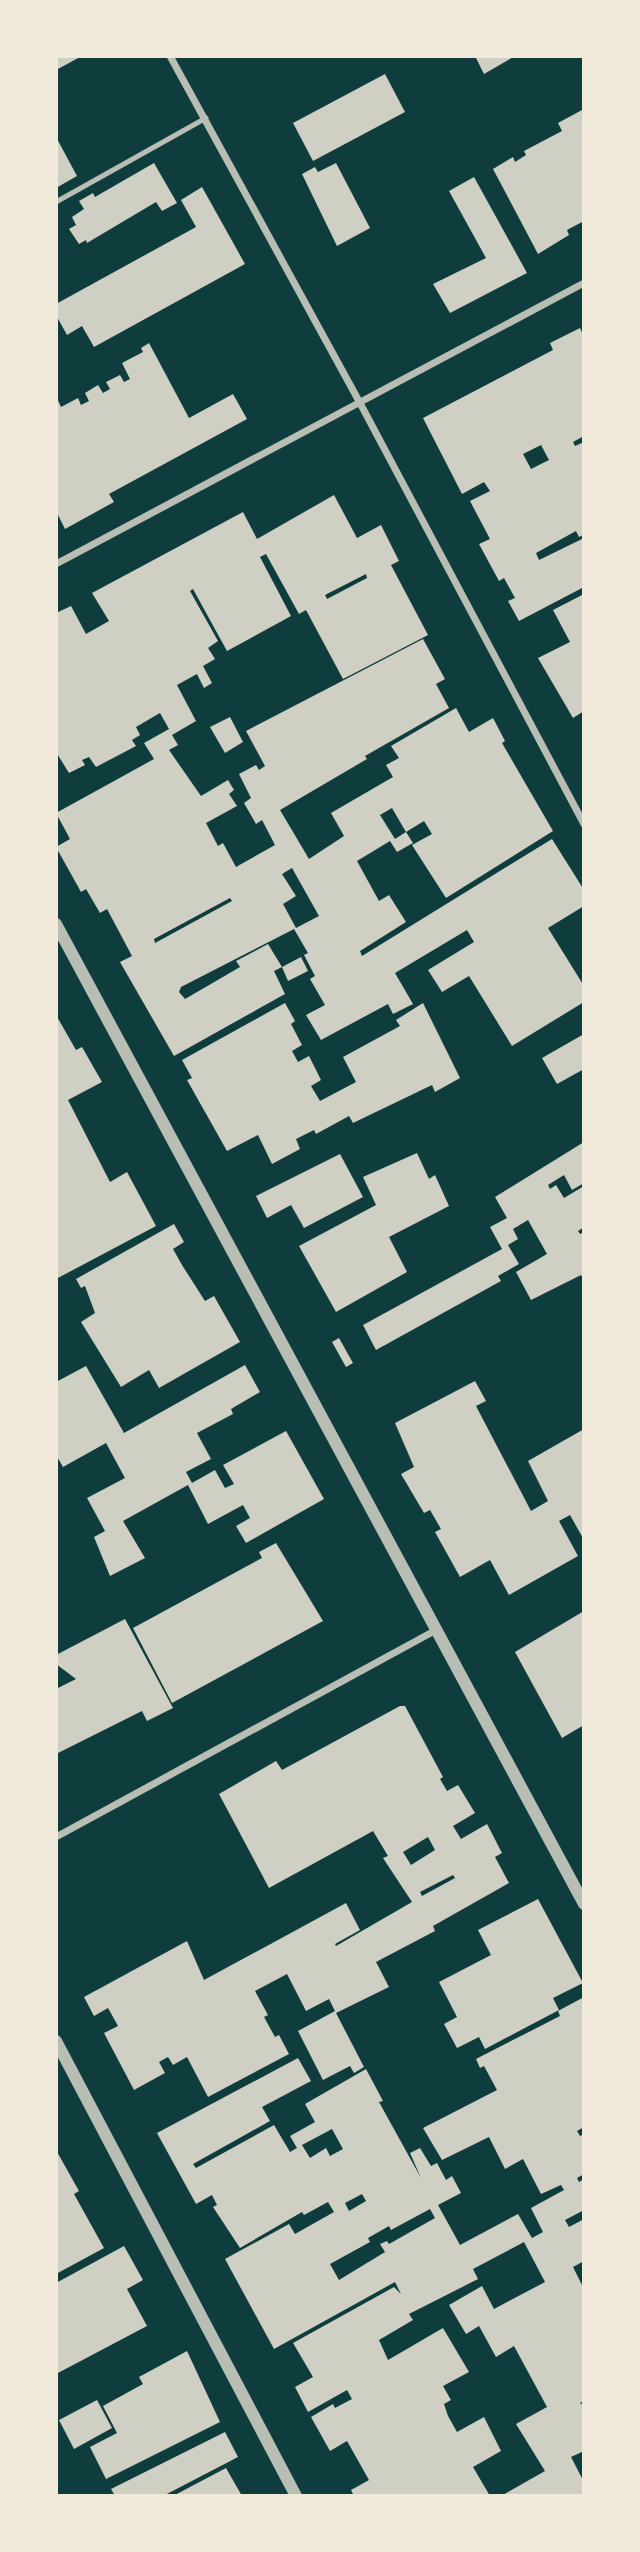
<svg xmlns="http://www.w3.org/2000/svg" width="640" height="2552" viewBox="0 0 640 2552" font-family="'PT Sans',sans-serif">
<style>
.building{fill:#cfcfc3;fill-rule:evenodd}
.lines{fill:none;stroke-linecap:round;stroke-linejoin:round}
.service{stroke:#b8beb3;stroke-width:5}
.minor{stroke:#b8beb3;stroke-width:7}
.tertiary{stroke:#b8beb3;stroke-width:12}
</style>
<rect width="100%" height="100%" fill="#0f3d3e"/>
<g class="building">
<polygon points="56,56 82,56 56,70"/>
<polygon points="475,56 515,56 484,74"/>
<polygon points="385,74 405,112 313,161 293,123"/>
<polygon points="582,110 584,221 567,230 569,235 538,254 493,169 513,157 515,162 526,155 524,151 562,131 558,123"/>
<polygon points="56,137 77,176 56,188"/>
<polygon points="154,163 177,203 162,211 156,202 87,243 86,240 79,244 69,229 76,225 72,217 84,209 79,201 93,193 95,197"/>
<polygon points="336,163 370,228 337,246 302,174 315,167 318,172"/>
<polygon points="474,177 527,273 450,313 433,284 486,258 449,191"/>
<polygon points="202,187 245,264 94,347 82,326 67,335 56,315 56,304 196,227 181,200"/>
<path d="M580,328L584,337V436L573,442L575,446L584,442V535L579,537L576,531L536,553L539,560L584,538V587L519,621L508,601L515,598L504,578L499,581L479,544L490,539L470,501L490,491L484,482L462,494L423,418L553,350L550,343ZM541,445L549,460L531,469L523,454Z"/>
<polygon points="149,343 189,418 233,394 247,419 109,494 114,502 65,529 56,511 56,396 61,407 78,398 81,405 89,401 85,393 98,385 103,393 110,389 106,382 120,375 124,382 130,379 122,363 143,352 141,348"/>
<path d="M334,495L357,538L381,525L399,561L391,565L428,635L343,679L306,610L299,614L266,554L260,557L291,616L227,651L193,589L190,591L218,641L208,648L215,659L203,666L212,683L204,688L197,674L177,685L196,721L172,735L178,745L169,750L201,796L228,780L234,790L229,794L237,806L206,823L218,846L223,843L236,867L275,845L262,820L256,824L244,803L251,798L239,774L256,765L259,770L265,766L246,731L423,639L445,679L436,684L449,708L365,756L367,759L280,810L309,859L344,836L331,813L393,777L386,765L399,758L391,746L456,708L469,732L493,718L505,741L502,743L553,831L446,898L412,845L432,834L424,821L406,832L392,808L380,815L395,839L406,832L413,843L397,852L390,841L357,861L379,901L389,895L406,922L360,951L362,956L552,839L584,890V906L548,928L584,986V1002L512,1046L469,976L442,992L428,970L474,942L467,930L395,973L413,1004L393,1014L388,1004L321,1040L306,1015L325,1005L310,979L315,976L304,955L308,953L294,929L181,987L179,992L185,999L240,967L236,961L268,944L282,967L274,971L285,994L174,1056L120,962L132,956L107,909L100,913L86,889L81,892L56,847L70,839L56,813L154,759L144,743L169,729L160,713L136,727L140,735L132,740L136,746L96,767L89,757L82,760L85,765L69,773L56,752V613L71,606L86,634L109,621L92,593L243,512L257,539ZM366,574L367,578L327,599L325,595ZM292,868L319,916L296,928L283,904L296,896L282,874ZM230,898L232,901L155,943L154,939Z"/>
<polygon points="584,594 584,711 573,718 538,658 570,642 553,610"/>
<polygon points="230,717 243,742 225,753 210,727"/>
<polygon points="301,957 308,971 288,981 282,967"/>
<polygon points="285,1003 295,1021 291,1024 302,1045 292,1051 298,1062 309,1056 321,1080 311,1086 320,1101 356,1082 343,1057 400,1026 396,1020 423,1003 460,1078 435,1092 432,1085 353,1123 349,1116 316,1134 314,1130 296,1139 300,1149 272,1164 258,1135 227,1151 187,1080 192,1078 182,1060"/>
<polygon points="56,1015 76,1050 82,1047 102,1082 68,1100 110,1182 127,1172 156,1226 56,1279"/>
<polygon points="584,1034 584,1069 557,1084 542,1058"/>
<polygon points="584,1142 584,1183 572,1190 564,1175 548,1185 550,1189 556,1185 564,1198 584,1186 584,1227 578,1231 580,1234 584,1232 584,1281 581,1275 531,1300 516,1272 547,1254 528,1220 513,1229 518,1239 508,1245 519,1264 498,1276 501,1281 376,1350 363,1325 502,1249 490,1227 507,1218 495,1197"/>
<polygon points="417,1153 429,1179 435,1175 449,1206 389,1237 407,1272 336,1312 299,1246 376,1205 363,1177"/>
<polygon points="340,1154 363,1197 304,1228 291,1205 267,1218 256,1196"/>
<polygon points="174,1224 184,1242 173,1249 182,1265 205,1301 214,1296 240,1342 159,1388 149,1370 121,1387 81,1322 95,1313 85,1286 81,1288 76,1279"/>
<polygon points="339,1338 353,1363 346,1367 332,1342"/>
<polygon points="245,1365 260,1392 231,1409 233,1414 197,1433 211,1459 186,1472 192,1483 215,1470 225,1488 234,1484 223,1465 286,1431 324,1499 246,1543 236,1526 250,1518 243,1505 208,1524 188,1485 123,1521 145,1558 110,1576 94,1537 105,1531 87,1498 125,1478 106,1443 63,1467 56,1455 56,1382 86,1366 124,1433"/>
<polygon points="475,1381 486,1401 476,1406 531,1511 548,1501 528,1461 584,1429 584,1540 570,1515 559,1521 578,1556 509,1595 490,1560 460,1577 435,1532 441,1529 430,1510 424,1513 401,1474 414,1467 395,1423"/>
<polygon points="276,1543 323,1621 172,1703 133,1628 262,1558 259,1552"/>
<polygon points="584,1611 584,1725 562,1738 515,1652"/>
<polygon points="125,1619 173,1708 147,1721 142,1711 56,1754 56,1689 76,1679 56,1664 56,1655"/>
<path d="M400,1706H405L443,1777L440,1779L447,1791L458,1785L475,1813L453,1826L461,1839L487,1824L502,1853L495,1857L509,1883L433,1926L435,1931L376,1962L389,1987L336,2013L364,2067L354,2073L350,2066L323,2080L298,2031L335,2011L329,1999L306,2011L287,1974L255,1991L268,2015L264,2017L275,2037L279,2035L289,2054L208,2097L187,2057L173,2065L168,2057L159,2062L165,2073L134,2090L104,2033L118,2026L108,2008L94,2016L84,1997L187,1941L204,1980L346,1903L360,1930L335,1944L336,1946L412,1902L383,1858L388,1856L373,1831L269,1888L219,1794L276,1761L282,1770ZM428,1837L435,1850L411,1865L403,1852ZM453,1875L455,1878L422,1896L420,1892Z"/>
<polygon points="538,1899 583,1983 553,1998 559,2010 485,2049 479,2037 457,2048 444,2024 457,2017 439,1982 491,1955 478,1930"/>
<path d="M584,1997V2127L577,2131L580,2136L584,2134V2174L577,2178L579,2182L584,2179V2210L565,2220L569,2227L584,2219V2261L573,2267L584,2289V2401L580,2403L584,2406V2451L571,2457L584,2482V2496H501L545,2471L516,2424L547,2407L514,2346L496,2357L479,2326L466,2334L449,2305L482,2286L494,2309L545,2282L524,2242L473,2269L478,2279L409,2314L413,2320L379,2340L388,2360L443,2328L469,2372L443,2386L451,2400L444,2404L448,2416L457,2432L484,2417L501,2451L473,2467L490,2496H354L351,2490L369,2480L347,2441L330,2451L311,2417L333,2404L335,2408L352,2399L347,2390L308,2412L295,2387L313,2377L293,2343L394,2287L401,2294L395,2282L274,2349L225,2259L289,2224L295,2234L334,2212L328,2202L304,2215L302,2212L240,2248L213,2207L217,2205L212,2195L196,2204L157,2133L298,2058L311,2081L262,2107L270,2121L193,2164L196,2168L274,2125L290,2152L297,2148L290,2136L315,2122L305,2104L366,2069L383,2101L379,2102L421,2178L410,2153L420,2148L431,2166L437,2163L446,2180L452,2176L461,2193L438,2205L460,2245L518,2214L532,2238L543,2232L531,2208L564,2190L561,2185L541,2194L523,2159L505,2169L489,2137L442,2160L423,2128L497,2090L484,2066L480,2068L476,2059L560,2016L558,2011ZM332,2129L343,2149L330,2156L326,2148L310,2158L302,2145ZM362,2194L366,2201L349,2211L345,2203ZM430,2209L435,2218L389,2244L387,2241L380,2244L385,2252L339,2280L330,2264L370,2242L368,2238L389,2226L391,2230Z"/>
<polygon points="56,2150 79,2191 74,2194 104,2248 56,2274"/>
<polygon points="124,2246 143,2280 127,2289 147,2326 56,2374 56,2283"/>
<polygon points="187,2351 220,2422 106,2479 90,2447 117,2433 103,2406 143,2384 139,2377"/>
<polygon points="97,2400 112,2428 74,2449 59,2420"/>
<polygon points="225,2432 238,2457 163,2496 115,2496 111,2489"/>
<polygon points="226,2468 242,2496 173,2496"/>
</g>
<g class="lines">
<polyline class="service" points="56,202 206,118"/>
<g class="minor">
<polyline points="170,56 360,403 584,824"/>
<polyline points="56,564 584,283"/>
<polyline points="56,1837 438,1629"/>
</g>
<g class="tertiary">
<polyline points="56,924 584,1904"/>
<polyline points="56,2041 296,2496"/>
</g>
</g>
<rect width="640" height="2552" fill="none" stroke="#f1e9da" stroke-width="116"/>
</svg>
